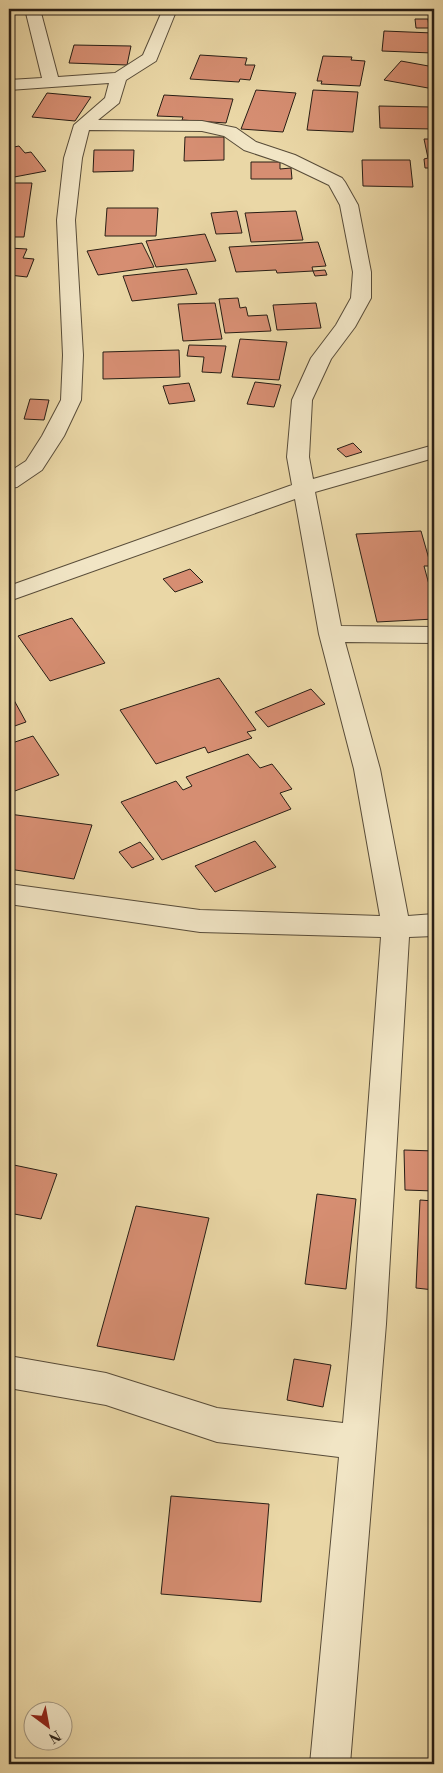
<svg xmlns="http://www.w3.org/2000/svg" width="443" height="1773" viewBox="0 0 443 1773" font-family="'Libre Bodoni',serif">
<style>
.building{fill:#d68e72;stroke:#281e15}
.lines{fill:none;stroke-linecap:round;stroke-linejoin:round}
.minor-casing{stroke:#584c39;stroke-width:2}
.minor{fill:#f1e5c5;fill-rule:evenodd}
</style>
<rect width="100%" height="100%" fill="#ead7a6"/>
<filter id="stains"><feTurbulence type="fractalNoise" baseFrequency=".004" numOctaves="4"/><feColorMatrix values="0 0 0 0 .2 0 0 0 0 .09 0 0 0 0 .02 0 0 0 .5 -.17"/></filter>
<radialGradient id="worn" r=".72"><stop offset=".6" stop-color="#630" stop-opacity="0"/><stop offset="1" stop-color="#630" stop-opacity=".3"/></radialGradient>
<g class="building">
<polygon points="415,19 428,19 429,28 416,28"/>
<polygon points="384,31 433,33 432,53 382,51"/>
<polygon points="74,45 131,46 127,65 69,63"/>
<polygon points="200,55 247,58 245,65 255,65 250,80 240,79 239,82 190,79"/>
<polygon points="323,56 352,57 351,60 365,61 360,86 321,84 322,81 317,81"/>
<polygon points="401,61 434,67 434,82 428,88 384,80"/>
<polygon points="9,66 12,66 15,80 9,80"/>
<polygon points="256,90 296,93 283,132 241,129"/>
<polygon points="313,90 358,92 353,132 307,130"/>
<polygon points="47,93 91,97 75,121 32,117"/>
<polygon points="164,95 233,99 226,123 182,120 183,117 157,116"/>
<polygon points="379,106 432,107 434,129 380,128"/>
<polygon points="185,137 224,137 224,160 184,161"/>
<polygon points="424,139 434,139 434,174 430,174 429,168 425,168 424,159 428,158"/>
<polygon points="19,146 25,153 31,152 46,171 9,178 9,148"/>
<polygon points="94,150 134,150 133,171 93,172"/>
<polygon points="362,160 410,160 413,187 363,186"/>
<polygon points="251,162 280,162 280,169 291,168 292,179 251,179"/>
<polygon points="9,183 32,183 24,237 9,237"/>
<polygon points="107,208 158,208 156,236 105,236"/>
<polygon points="237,211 242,233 216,234 211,213"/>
<polygon points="296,211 303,240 251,242 245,213"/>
<polygon points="205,234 216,261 156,267 146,241"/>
<polygon points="318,242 326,266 312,267 313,271 277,273 276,270 236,272 229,247"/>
<polygon points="142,243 154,267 98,275 87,251"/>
<polygon points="9,248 27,249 23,258 34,259 27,277 9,275"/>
<polygon points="187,269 197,294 132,301 123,276"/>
<polygon points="325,270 327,275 315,276 313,271"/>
<polygon points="238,298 240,308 246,307 248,316 267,315 271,331 225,333 219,299"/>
<polygon points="215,303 222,339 183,341 178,304"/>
<polygon points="316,303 321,328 277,330 273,305"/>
<polygon points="240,339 287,342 279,380 232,377"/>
<polygon points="189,345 226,346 221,373 202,372 204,357 187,356"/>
<polygon points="179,350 180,377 103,379 103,352"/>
<polygon points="255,382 281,385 274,407 247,404"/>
<polygon points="189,383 195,401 169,404 163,386"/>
<polygon points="30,399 49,400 44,420 24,419"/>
<polygon points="353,443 362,452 346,457 337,449"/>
<polygon points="421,531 431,566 424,566 434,603 434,619 377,622 356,534"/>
<polygon points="190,569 203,582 175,592 163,579"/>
<polygon points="72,618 105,663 50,681 18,636"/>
<polygon points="219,678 256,730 247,732 252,738 208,753 205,747 156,764 120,710"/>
<polygon points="311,689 325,704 268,727 255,712"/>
<polygon points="9,691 26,722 9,728"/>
<polygon points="33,736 59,775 12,792 9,787 9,744"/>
<polygon points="248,754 260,768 272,764 292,789 280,793 291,809 162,860 121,802 176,781 183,790 192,786 186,777"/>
<polygon points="9,814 92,825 74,879 9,869"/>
<polygon points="255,841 276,867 215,892 195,866"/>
<polygon points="140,842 154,859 132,868 119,852"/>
<polygon points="404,1150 434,1151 434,1191 405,1190"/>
<polygon points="9,1164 57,1174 41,1219 9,1213"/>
<polygon points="317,1194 356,1199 346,1289 305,1284"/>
<polygon points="420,1200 434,1201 434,1290 416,1288"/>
<polygon points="136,1206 209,1218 174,1360 97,1346"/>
<polygon points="294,1359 331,1365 323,1407 287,1400"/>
<polygon points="171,1496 269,1504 261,1602 161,1594"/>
</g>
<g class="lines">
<defs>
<polygon id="minor" points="25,9 40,9 58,77 115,73 143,55 163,9 177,9 156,61 126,80 119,103 98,120 202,121 236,128 256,142 295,155 342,178 345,182 358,205 371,272 371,298 355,327 331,359 312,400 309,457 313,479 434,445 434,458 315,492 341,626 434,627 434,643 345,642 380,769 408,916 434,914 434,936 409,937 386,1324 350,1764 310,1764 339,1457 217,1442 106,1405 9,1388 9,1356 106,1373 217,1408 343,1423 352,1324 381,937 200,932 9,904 9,884 200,910 380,916 354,769 319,634 295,499 9,601 9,586 292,485 287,457 292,400 311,358 336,325 351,298 353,272 340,205 329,185 283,163 244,150 224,136 202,131 89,130 82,158 75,220 83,355 81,400 64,436 42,470 17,487 9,488 9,472 26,461 42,436 61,400 63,355 57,220 64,158 74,125 105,98 109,83 9,90 9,80 42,78"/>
</defs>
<use href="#minor" class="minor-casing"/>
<use href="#minor" class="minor"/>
</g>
<rect width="443" height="1773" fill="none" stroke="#ead7a6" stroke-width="30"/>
<rect x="10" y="10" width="423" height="1753" fill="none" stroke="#281e15" stroke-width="2.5"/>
<rect x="15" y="15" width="413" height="1743" fill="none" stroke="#281e15"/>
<g transform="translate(48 1726) rotate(148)"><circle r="24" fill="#f1e5c5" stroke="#a1957f"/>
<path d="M0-4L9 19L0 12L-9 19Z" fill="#8f2418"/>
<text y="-8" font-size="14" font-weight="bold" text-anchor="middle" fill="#281e15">N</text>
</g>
<rect width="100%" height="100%" filter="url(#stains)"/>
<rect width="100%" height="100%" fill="url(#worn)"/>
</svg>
